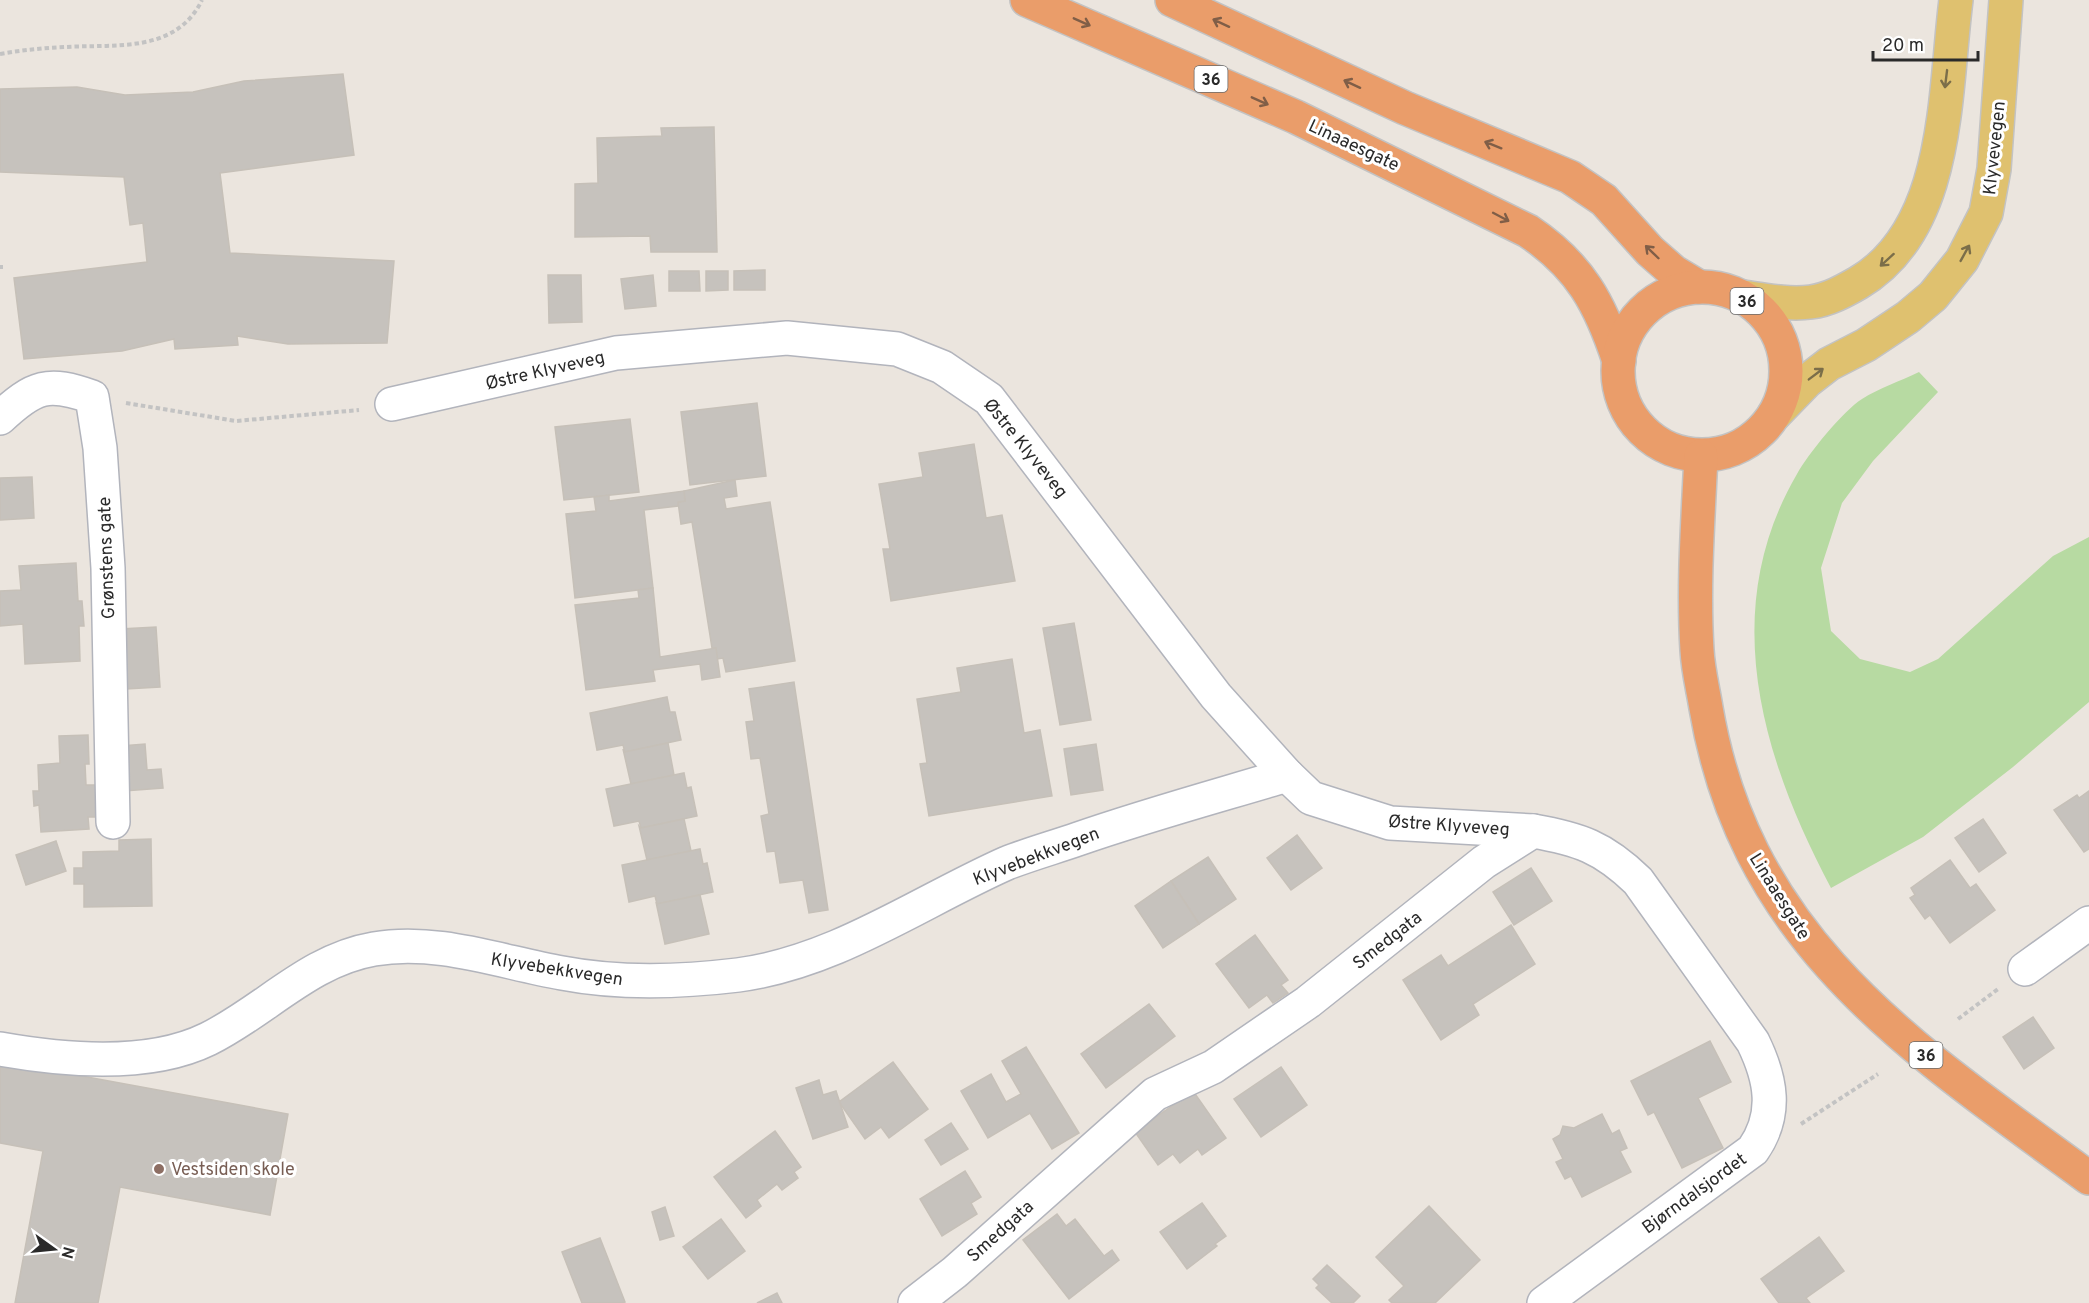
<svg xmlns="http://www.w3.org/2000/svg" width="2089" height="1303" viewBox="0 0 2089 1303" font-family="Overpass,sans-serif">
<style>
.green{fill:#b7daa2}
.building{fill:#c6c2bd;stroke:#c6c0b8;stroke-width:1.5}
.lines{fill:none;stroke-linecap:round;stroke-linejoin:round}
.minor-casing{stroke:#b2b4bc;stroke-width:36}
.major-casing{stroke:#c3c3c3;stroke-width:36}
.highway-casing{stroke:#c3c3c3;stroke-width:36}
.path{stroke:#c3c3c3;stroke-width:4;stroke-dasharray:4.5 3;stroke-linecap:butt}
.minor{stroke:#fff;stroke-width:33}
.major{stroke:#dfc16f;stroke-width:33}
.highway{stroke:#ea9d6a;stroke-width:33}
.oneway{stroke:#805e47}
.oneway2{stroke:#7b6e49}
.education-dot{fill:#8d6e63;stroke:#fff;stroke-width:2}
.labels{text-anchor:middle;stroke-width:6;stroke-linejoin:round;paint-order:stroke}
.shield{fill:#fff;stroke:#6a6a6a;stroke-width:1.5}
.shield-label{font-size:16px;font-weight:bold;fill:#2a2a2a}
.street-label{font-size:18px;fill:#2a2a2a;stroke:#fff}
.education-label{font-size:18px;fill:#785e54;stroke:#fff;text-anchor:start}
</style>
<rect width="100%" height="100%" fill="#ebe5de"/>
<path class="green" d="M1919,372L1938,392L1873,461L1842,503L1821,568L1831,631L1860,659L1910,672L1938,659L2053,556L2089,537V702L2013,767L1923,837L1831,888C1762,758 1717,611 1797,474C1808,454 1843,411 1862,399C1879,388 1901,381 1919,372Z"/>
<g class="building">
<polygon points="343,74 354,155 220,173 230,253 394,261 387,343 288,344 237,336 238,345 175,349 174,339 122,351 24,359 14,278 147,262 143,223 130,225 124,177 0,172 0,89 77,87 125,95 193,92 244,81"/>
<polygon points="714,127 717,252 651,252 650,236 575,237 575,184 598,183 597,138 662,136 661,128"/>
<polygon points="765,270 765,290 734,290 734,271"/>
<polygon points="669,271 699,271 700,291 669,291"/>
<polygon points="706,271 728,271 728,290 706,291"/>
<polygon points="548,275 581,275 582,322 549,323"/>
<polygon points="653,275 656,306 625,309 621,279"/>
<polygon points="757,403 766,476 690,485 681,412"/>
<polygon points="630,419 639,492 564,500 555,427"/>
<polygon points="974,444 986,518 1002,515 1015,581 891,601 883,549 890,549 879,484 923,477 919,453"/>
<polygon points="32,477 34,518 0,520 0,478"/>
<polygon points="735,480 737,496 724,498 726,509 770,502 795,661 726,672 723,658 717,659 716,648 712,648 692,522 681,524 678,502 685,501 684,491"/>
<polygon points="684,491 685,501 678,502 678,506 644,510 653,588 575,598 566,514 596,511 594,497 609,495 609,501"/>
<polygon points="76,563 78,601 82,601 84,626 79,626 80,661 25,664 23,624 0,626 0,591 21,590 19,566"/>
<polygon points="653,588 660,657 716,648 720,677 702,680 700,664 653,670 655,681 586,690 575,605 639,598 638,590"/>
<polygon points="1074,623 1091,720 1060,725 1043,628"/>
<polygon points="156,627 160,687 126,689 120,629"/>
<polygon points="1012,659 1024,733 1040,730 1052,796 929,816 920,764 927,763 917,699 961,692 957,668"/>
<polygon points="794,682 828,910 809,913 803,880 780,883 775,851 767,852 761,816 769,814 760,758 751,759 746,722 754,721 749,689"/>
<polygon points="667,697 670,712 675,712 681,740 625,752 623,745 597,750 590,713"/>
<polygon points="88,735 89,764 85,764 86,785 97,785 99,817 88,817 89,829 41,832 39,805 34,806 33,791 39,791 38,765 60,763 59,736"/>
<polygon points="668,743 674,775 631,784 623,749 625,752"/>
<polygon points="145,744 147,770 161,769 163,788 124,791 121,746"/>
<polygon points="1096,744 1103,790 1071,795 1064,749"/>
<polygon points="684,773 687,788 691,787 697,816 641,828 639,821 614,826 606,789"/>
<polygon points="2089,791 2089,849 2084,852 2054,810 2077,795 2079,798"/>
<polygon points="684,819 691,851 647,860 639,826 641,828"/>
<polygon points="1983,819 2006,853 1979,872 1955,838"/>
<polygon points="1297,835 1322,868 1291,890 1267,858"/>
<polygon points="151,839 152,906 84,907 84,884 74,884 74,868 83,868 83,852 119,851 119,840"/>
<polygon points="56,841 66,871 26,885 16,855"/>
<polygon points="700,849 703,864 707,863 713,892 657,904 655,896 629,902 622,865"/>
<polygon points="1208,857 1236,899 1199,924 1171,881"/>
<polygon points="1950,860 1970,888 1976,884 1995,910 1950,943 1930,915 1925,919 1910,898 1915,895 1911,888"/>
<polygon points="1531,868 1552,901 1514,925 1493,892"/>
<polygon points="1171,881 1199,924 1163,948 1135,906"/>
<polygon points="700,895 709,934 665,944 656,902 657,904"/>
<polygon points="1511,925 1535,964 1473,1004 1479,1015 1441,1040 1403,980 1441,955 1448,966"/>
<polygon points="1255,935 1288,980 1281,985 1288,993 1273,1003 1267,995 1249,1008 1216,964"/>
<polygon points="1149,1004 1175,1036 1106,1088 1081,1054"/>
<polygon points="2033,1017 2054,1048 2024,1069 2003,1037"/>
<polygon points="1710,1041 1731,1082 1698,1098 1723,1148 1682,1168 1654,1112 1648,1115 1631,1081"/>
<polygon points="1026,1047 1079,1133 1052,1149 1030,1113 988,1138 961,1091 991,1074 1006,1102 1021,1094 1002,1061"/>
<polygon points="0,1061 288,1114 270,1215 120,1187 98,1303 15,1303 43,1151 0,1143"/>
<polygon points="893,1062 928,1109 889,1138 881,1127 865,1139 839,1102"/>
<polygon points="1281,1067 1307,1105 1261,1137 1234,1099"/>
<polygon points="819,1080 823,1095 836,1091 848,1127 813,1139 796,1088"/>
<polygon points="1193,1091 1226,1138 1202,1155 1198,1149 1180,1163 1173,1154 1158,1165 1135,1132"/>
<polygon points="1602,1114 1612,1134 1619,1130 1627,1148 1620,1151 1631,1172 1582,1197 1571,1176 1565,1179 1556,1162 1563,1159 1553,1139 1560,1135 1563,1126 1574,1128"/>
<polygon points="951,1123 968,1149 941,1165 925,1140"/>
<polygon points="775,1131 801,1167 794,1172 798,1178 782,1190 777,1184 757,1200 761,1206 746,1218 714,1177"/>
<polygon points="965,1171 981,1197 971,1203 977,1214 942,1236 920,1199"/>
<polygon points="1202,1203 1226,1236 1215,1244 1217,1246 1187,1269 1160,1232"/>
<polygon points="1429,1206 1480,1260 1435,1303 1392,1303 1389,1300 1404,1286 1376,1257"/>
<polygon points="665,1207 674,1236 660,1240 652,1212"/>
<polygon points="1057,1214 1066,1226 1075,1219 1104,1256 1112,1250 1119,1260 1069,1299 1023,1240"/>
<polygon points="721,1219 745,1251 708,1279 683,1247"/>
<polygon points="1819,1237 1844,1271 1806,1298 1810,1303 1779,1303 1761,1279"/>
<polygon points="600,1238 625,1302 622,1303 582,1303 562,1252"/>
<polygon points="1327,1265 1360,1296 1353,1303 1332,1303 1316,1288 1319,1285 1313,1279"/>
<polygon points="777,1293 782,1303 757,1303"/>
</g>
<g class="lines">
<defs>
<g id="minor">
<polyline points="392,404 616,353 787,338 897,349 942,367 989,399 1216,696 1287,775 1311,798 1390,823 1533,831"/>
<path d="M0,418C34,386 48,381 92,397L100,448L108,568L113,822"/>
<polyline points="2025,969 2089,923"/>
<path d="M0,1049C62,1060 149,1068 208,1039C265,1011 309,960 374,949C437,938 500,962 562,973C619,984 680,982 738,975C836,962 919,902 1007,863C1030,854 1055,847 1078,839C1147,815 1217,796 1287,775"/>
<path d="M915,1303L955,1272L1155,1094L1213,1067L1308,1002L1484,862L1533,831C1579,839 1603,847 1638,881L1753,1042C1771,1079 1778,1114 1753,1150L1544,1303"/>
</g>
<g id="major">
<path d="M1743,297C1764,300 1789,305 1811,302C1828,300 1844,291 1858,283C1950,229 1944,94 1956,0"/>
<polyline points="1774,415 1807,381 1829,364 1866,345 1908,317 1933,296 1962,260 1986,213 1994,169 2006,0"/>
</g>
<g id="highway">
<path d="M1027,0L1296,117L1528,231C1580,266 1600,303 1619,361"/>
<polyline points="1172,0 1405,108 1570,177 1604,200 1650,251 1674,272 1699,287"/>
<circle cx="1702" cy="371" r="84"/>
<path d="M1701,456C1698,520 1693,586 1697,650C1698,670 1703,689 1706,708C1746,943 1911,1047 2089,1178"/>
</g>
</defs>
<use href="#minor" class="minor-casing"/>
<use href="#major" class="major-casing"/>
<use href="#highway" class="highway-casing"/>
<g class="path">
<path d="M0,54C22,50 43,48 65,47C114,44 176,54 202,0"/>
<polyline points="0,267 3,267"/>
<polyline points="126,403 236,421 359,410"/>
<polyline points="1958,1019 1998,989"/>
<polyline points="1801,1124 1878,1074"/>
</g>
<use href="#minor" class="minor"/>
<use href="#major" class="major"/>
<use href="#highway" class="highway"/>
</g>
<defs><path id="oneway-shaft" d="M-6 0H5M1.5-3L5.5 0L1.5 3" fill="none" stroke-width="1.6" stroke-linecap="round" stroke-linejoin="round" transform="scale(1.5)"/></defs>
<g class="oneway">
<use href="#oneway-shaft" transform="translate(1082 22) rotate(24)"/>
<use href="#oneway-shaft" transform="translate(1221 23) rotate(-155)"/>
<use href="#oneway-shaft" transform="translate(1352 84) rotate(-155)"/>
<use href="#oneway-shaft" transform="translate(1260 101) rotate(24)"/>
<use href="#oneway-shaft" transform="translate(1493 145) rotate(-158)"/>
<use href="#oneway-shaft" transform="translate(1501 217) rotate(28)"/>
<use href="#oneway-shaft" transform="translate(1652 252) rotate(-136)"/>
</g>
<g class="oneway2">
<use href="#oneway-shaft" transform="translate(1946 79) rotate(97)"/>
<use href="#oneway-shaft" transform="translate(1965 253) rotate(-61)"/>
<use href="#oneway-shaft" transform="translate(1887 260) rotate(138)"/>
<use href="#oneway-shaft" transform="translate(1816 374) rotate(-37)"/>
</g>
<circle class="education-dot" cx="159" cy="1169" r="6"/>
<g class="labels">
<g class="shield">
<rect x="1194.5" y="66" width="33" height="26" rx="4.5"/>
<rect x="1730.5" y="288" width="33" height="26" rx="4.5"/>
<rect x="1909.5" y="1042" width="33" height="26" rx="4.5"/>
</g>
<g class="shield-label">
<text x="1211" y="85">36</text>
<text x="1747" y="307">36</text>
<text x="1926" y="1061">36</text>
</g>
<g class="street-label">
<text transform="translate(1354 145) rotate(25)" y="6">Linaaesgate</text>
<text transform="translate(1994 148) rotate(-84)" y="6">Klyvevegen</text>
<text transform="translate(545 370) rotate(-13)" y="6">Østre Klyveveg</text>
<text transform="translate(1026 448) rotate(51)" y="6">Østre Klyveveg</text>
<text transform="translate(106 558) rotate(-92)" y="6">Grønstens gate</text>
<text transform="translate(1449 825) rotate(4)" y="6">Østre Klyveveg</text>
<text transform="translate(1036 856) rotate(-21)" y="6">Klyvebekkvegen</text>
<text transform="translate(1780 896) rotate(58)" y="6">Linaaesgate</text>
<text transform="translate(1387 940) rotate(-38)" y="6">Smedgata</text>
<text transform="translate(557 969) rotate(9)" y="6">Klyvebekkvegen</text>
<text transform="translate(1694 1193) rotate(-36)" y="6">Bjørndalsjordet</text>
<text transform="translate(1000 1231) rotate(-42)" y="6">Smedgata</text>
</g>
<g class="education-label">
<text x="171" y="1175">Vestsiden skole</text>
</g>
</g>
<g transform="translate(54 1249) rotate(105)" stroke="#ffffff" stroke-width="4.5" paint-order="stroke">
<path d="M0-4.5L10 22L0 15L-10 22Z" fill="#2a2a2a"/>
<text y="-9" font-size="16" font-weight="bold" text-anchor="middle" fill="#2a2a2a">N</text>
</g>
<path d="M1873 51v9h105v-9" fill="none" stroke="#2a2a2a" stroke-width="3"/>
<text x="1882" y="51" font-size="18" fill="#2a2a2a" stroke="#ffffff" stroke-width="4.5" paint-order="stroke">20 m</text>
</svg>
